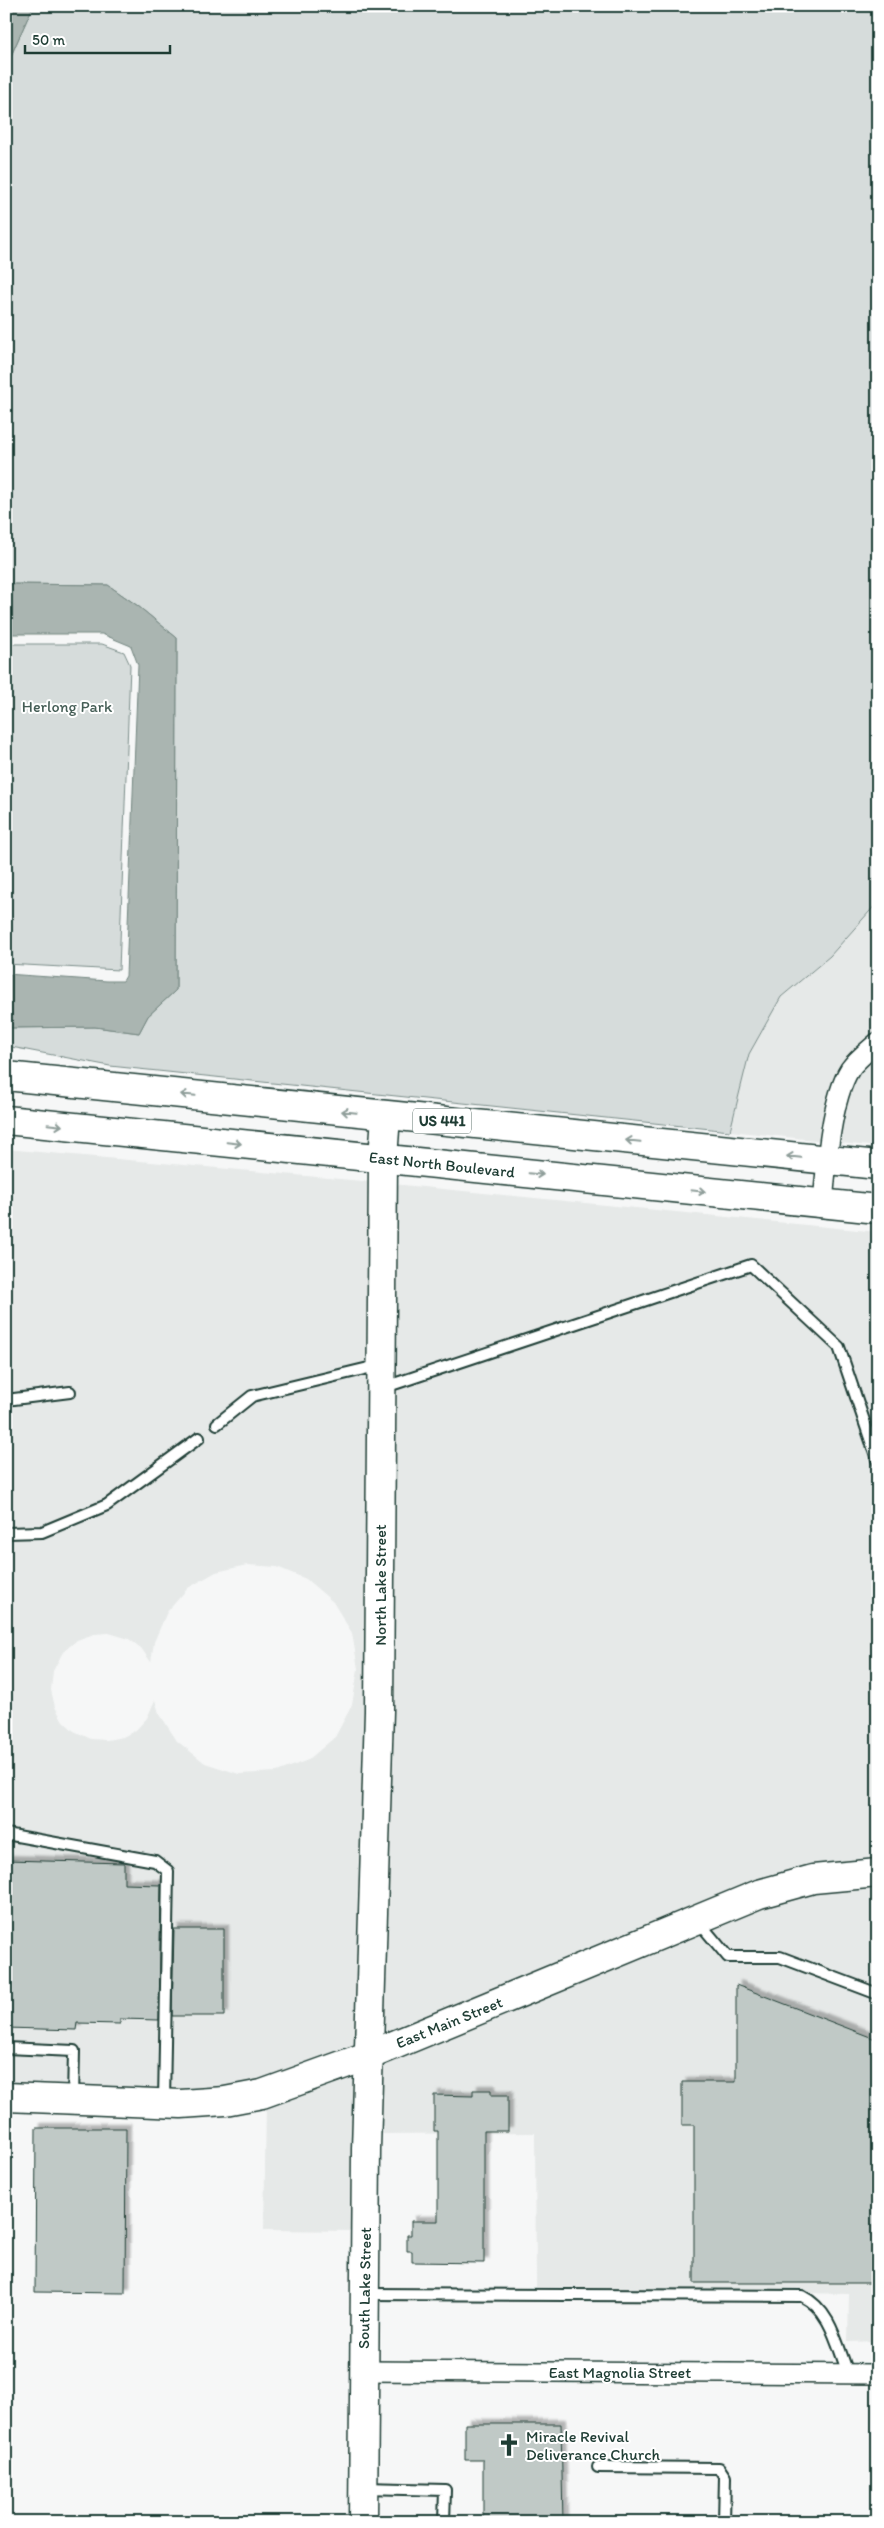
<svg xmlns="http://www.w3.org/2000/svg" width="884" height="2528" viewBox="0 0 884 2528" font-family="Itim,sans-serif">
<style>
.built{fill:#e6e9e8;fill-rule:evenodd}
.green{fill:#d6dcdb;stroke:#7a8c88}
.water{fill:#aab5b1;stroke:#72857f}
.building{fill:#c0c9c6;stroke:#1f3d34;filter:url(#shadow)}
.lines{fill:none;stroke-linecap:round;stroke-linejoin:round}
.lane-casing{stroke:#1f3d34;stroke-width:14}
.street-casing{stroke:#1f3d34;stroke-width:22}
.secondary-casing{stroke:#1f3d34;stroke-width:31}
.primary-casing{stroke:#1f3d34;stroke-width:31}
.lane{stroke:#fff;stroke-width:10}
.street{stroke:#fff;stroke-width:19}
.secondary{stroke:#fff;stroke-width:28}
.primary{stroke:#fff;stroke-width:28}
.oneway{stroke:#8f9e9a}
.labels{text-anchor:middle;stroke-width:4;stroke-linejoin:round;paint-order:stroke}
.shield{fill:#fff;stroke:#627771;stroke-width:1}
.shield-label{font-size:15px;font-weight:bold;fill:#1f3d34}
.park-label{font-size:16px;fill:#445d55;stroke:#fff}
.street-label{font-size:16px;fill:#1f3d34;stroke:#fff}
.poi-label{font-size:16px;fill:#1f3d34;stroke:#fff;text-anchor:start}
</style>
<defs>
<filter id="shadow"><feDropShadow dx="4.5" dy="-4.5" stdDeviation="1" flood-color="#0004"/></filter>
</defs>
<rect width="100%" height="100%" fill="#f6f7f7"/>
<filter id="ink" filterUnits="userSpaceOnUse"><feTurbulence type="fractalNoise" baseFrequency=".02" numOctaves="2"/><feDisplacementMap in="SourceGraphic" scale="10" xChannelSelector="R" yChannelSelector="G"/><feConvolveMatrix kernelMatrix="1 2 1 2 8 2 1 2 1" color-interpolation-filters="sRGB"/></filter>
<g filter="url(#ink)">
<g class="built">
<polygon points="878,902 878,1147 730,1131 749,1054 781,997 830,956"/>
<path d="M6,1149L373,1182L361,2046L260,2083L181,2093L6,2086ZM247,1565L277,1567L306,1579L333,1602L352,1633L358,1669L352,1705L335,1737L308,1760L277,1772L239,1774L205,1763L177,1741L159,1713L155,1700L147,1718L136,1730L123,1737L107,1740L91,1739L74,1731L63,1721L55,1707L51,1690L53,1671L63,1652L77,1640L94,1634L109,1633L129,1639L141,1648L151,1662L154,1642L167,1612L188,1588L216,1572Z"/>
<polygon points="393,1184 878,1232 878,1862 381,2039"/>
<polygon points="878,1884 878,2341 848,2342 849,2294 536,2287 535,2133 377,2134 380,2063 762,1905 815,1891"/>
<polygon points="360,2071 355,2231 264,2230 266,2105"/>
</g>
<g class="green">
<polygon points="33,6 878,6 878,902 830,956 781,997 749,1054 730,1131 110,1066 6,1046 6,1028 95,1027 139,1033 148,1016 176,990 177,638 138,606 108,585 6,584 6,67"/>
<polygon points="6,644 102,644 124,652 130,665 119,970 6,964"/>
</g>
<g class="water">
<polygon points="6,6 33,6 6,67"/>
<polygon points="6,584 108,585 138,606 177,638 176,990 148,1016 139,1033 95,1027 6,1028 6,974 107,981 123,981 126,976 138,665 131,646 102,634 6,634"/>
</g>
<g class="building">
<polygon points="6,1860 124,1863 124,1884 161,1885 159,2020 120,2019 120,2024 77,2023 76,2030 6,2028"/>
<polygon points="174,1929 224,1929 224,2016 172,2016"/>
<polygon points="736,1985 878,2040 878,2283 694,2283 694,2125 682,2125 682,2082 736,2082"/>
<polygon points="473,2090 491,2090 491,2095 508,2095 508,2131 484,2131 484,2263 412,2262 412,2251 407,2251 407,2235 411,2235 411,2221 438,2221 438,2131 434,2131 434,2095 473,2096"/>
<polygon points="36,2128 126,2128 125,2293 35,2292"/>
<polygon points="465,2424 561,2424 563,2522 483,2522 483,2460 465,2460"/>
</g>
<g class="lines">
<defs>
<g id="lane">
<polyline points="382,1388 751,1265 839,1347 878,1462"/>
<polyline points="6,1400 70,1392"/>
<polyline points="217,1424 252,1396 381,1365"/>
<polyline points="6,1533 42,1532 107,1505 199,1438"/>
<polyline points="6,1834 155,1861 168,1871 164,2102"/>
<polyline points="698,1921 728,1957 780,1957 878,1994"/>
<polyline points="6,2048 74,2051 73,2099"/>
<path d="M365,2294L802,2296C831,2310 837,2345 848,2373"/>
<polyline points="598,2467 719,2468 725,2477 724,2522"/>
<polyline points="364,2488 445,2490 444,2522"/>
</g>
<g id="street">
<path d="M823,1204C826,1167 831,1099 850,1069C857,1059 869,1050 878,1042"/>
<polyline points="363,2371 878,2374"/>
</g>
<g id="secondary">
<polyline points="6,2097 181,2104 225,2101 262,2094 370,2055 759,1894 813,1879 878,1873"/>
<polyline points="363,2522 366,2149 379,1711 383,1158 386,1116"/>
</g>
<g id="primary">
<polyline points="6,1076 878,1165"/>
<polyline points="6,1120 878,1209"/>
</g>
</defs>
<use href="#lane" class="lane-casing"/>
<use href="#street" class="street-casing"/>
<use href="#secondary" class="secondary-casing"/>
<use href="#primary" class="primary-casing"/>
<use href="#lane" class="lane"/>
<use href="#street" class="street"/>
<use href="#secondary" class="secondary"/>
<use href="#primary" class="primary"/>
</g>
<defs><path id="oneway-shaft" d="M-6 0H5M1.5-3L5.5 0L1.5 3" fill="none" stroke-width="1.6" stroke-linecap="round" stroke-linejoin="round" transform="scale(1.25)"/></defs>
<g class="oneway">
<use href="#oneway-shaft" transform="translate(188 1095) rotate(-174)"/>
<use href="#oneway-shaft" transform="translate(349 1112) rotate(-174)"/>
<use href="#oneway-shaft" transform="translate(55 1125) rotate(6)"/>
<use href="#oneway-shaft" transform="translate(633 1141) rotate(-174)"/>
<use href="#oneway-shaft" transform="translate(234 1143) rotate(6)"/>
<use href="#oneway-shaft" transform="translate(794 1157) rotate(-174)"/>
<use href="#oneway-shaft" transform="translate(536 1174) rotate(6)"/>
<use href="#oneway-shaft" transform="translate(698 1191) rotate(6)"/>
</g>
</g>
<defs>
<symbol id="church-bare" viewBox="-9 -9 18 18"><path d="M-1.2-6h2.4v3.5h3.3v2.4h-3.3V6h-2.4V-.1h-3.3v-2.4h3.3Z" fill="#1f3d34" stroke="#fff" stroke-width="2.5" paint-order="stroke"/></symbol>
</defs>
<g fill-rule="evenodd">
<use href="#church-bare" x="493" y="2429" width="32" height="32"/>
</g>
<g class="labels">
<rect class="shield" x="413" y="1108.5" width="58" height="25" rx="4"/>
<g class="shield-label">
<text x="442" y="1126">US 441</text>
</g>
<g class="park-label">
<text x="67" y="712">Herlong Park</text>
</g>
<g class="street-label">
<text transform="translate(442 1164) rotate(6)" y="6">East North Boulevard</text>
<text transform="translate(380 1585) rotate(-90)" y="6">North Lake Street</text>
<text transform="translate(449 2022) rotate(-22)" y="6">East Main Street</text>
<text transform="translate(364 2288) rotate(-89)" y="6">South Lake Street</text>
<text x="620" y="2378">East Magnolia Street</text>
</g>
<g class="poi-label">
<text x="526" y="2442">Miracle Revival<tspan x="526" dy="18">Deliverance Church</tspan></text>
</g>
</g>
<rect width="884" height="2528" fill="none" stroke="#fff" stroke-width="25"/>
<rect x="12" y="12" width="859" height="2503" fill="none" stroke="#1f3d34" stroke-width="2" filter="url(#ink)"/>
<path d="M25 45v8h145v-8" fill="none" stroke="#1f3d34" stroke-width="2.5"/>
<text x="32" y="45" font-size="15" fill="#1f3d34" stroke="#ffffff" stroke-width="4" paint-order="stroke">50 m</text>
</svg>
